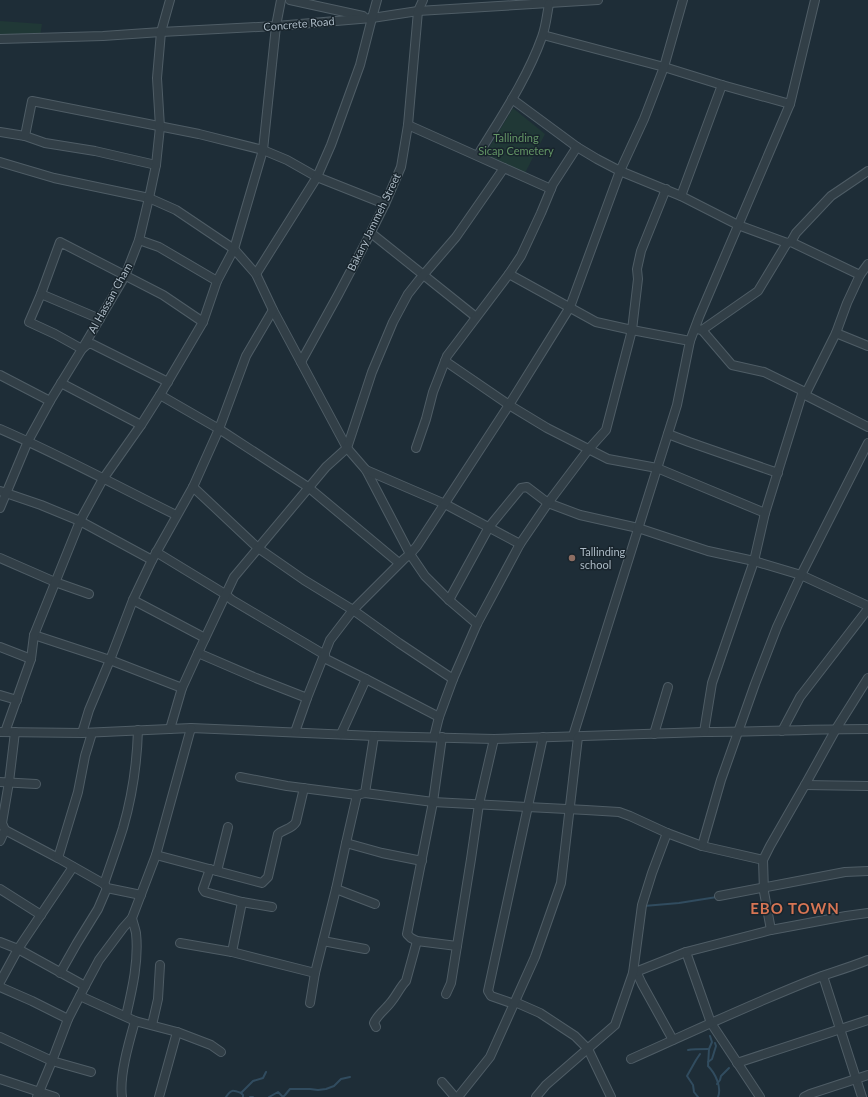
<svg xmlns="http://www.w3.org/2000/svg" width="868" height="1097" viewBox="0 0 868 1097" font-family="Lato,sans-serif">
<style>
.green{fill:#203836}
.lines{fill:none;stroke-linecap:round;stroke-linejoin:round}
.stream{stroke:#314c5f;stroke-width:2}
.minor-casing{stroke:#4f5d66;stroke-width:10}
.minor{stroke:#323f47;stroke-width:8}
.education-dot{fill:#8d6e63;stroke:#18242c;stroke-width:1.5}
.labels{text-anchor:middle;stroke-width:3;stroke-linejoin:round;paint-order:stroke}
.street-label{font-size:11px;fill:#acbac5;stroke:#18242c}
.park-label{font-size:11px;fill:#639565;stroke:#18242c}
.poi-label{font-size:11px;fill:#acbac5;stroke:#18242c;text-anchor:start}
.district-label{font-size:15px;font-weight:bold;letter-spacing:1px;fill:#d77554;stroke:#18242c}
</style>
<rect width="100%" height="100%" fill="#1e2d37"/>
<g class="green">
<polygon points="0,21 42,24 40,37 0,39"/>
<polygon points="513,108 545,134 524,175 484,156"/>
</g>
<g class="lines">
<g class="stream">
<polyline points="644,906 679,903 717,897"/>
<path d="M710,1036L712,1042L709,1049L708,1066C715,1073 722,1087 718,1097"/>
<path d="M688,1050C693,1049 703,1049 709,1049"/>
<polyline points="708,1062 712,1059 716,1046 715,1043"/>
<polyline points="717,1084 720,1080 721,1076 729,1068"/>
<polyline points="241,1093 243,1095 243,1097"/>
<path d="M226,1097C231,1089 233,1090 241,1093L253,1081L263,1078L266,1072"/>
<polyline points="250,1097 253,1097"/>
<polyline points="269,1097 278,1092 283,1097 285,1095 290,1089 310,1089 318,1090 326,1089 334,1086 341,1079 350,1077"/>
<polyline points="698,1097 694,1092 693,1085 687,1076 696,1060 700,1054"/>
</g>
<defs>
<g id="minor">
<polyline points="290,0 363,16"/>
<polyline points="543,35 664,67 722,85 790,104"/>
<polyline points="0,39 103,36 161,32 276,26 372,18 418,11 598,0"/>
<polyline points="512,99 577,147 597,159 620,171 681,196 738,225 787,243"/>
<path d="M408,125C456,146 503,168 551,189"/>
<polyline points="0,132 25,136 45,143 95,151 156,165"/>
<polyline points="25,136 32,101 199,134 263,150 287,160 317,177 385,204"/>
<path d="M478,155C501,117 527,79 542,37C546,26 547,14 549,4"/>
<polyline points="0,162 54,178 149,198 176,210 234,249 256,274 273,310 347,448 366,470 410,554 425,576 449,600 477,624"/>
<polyline points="681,196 722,85"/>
<polyline points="371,233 476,317"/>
<polyline points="139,240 159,247 217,281"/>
<polyline points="791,242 860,275"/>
<polyline points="256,274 317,177 331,145 360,65 372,18 377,0"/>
<polyline points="509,274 596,322 632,330 690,341"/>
<polyline points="41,294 100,319"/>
<polyline points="697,329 702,330 732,365 764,372 803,391 805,392 805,395 868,427"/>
<polyline points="702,330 758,291 787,243 791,242 796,233 831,196 868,171"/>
<polyline points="836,333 868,346"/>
<polyline points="445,361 509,405 547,428 608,459 657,468 765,513"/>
<polyline points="301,362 338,295 367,240 385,204 401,167 408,125 418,11 423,0"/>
<polyline points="0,375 50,401"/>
<polyline points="168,382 92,344 88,344 82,349 55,334 29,322 41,294 60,242 163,295 203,322"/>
<polyline points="61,383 141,425"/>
<polyline points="160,395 219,429 308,487 399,563"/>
<polyline points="805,395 836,333 847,303 860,275 868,264"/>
<path d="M0,429C60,455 117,486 176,515"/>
<polyline points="668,434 689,442 778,473"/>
<polyline points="416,448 426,419 433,392 447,356 509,274 521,256 541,213 553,184 577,147"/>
<polyline points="366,470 445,504 520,544"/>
<polyline points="193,487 258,548 304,580 353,610 399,643 453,679"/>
<polyline points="0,491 41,505 80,521 152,560"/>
<polyline points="0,508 28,441 50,401 82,349 125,276 139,240 149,198 156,165 160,127 157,78 161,32 170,0"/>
<polyline points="156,552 225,594 232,600 325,655"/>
<polyline points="0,558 55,582 89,594"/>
<polyline points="133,600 205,638"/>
<polyline points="449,600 489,527 521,488 527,487 548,503 580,515 638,528 708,551 754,561 801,575 868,606"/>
<polyline points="34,635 110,660 182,688"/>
<polyline points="0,647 31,659"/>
<polyline points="198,653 256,678 307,698"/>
<polyline points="324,658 366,679 439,717"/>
<polyline points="0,695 17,700"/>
<polyline points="170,729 182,688 198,653 234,577 326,467 347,448 372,372 393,322 408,294 419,280 456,237 504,168"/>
<polyline points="782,731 800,697 868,609"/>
<path d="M0,732L82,733L191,728L374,736L494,739L704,732C759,732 813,729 868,729"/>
<polyline points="5,732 31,659 34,635 80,521 103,479 141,425 160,395 203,322 217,281 234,249 263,150 276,26 281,0"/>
<polyline points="295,732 307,698 330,640 353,610 404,559 410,554 417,546 509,405 570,307 620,171 644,119 664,67 683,0"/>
<polyline points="704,732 712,683 754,561 765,513 803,391"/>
<polyline points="82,733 89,710 110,660 133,600 152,560 193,487 219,429 246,356 273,310"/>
<polyline points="341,734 366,679"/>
<polyline points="654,734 668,687"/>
<polyline points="573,736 677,405 690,341 699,317 790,104 815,0"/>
<polyline points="434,737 439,717 453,679 477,624 520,544 548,503 588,450 606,430 632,330 638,279 637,269 641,251 666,189"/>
<polyline points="442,737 433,802 407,934 411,938 417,941 457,946"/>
<polyline points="240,777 287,786 357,795 365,793 433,802 586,810 619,812 630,816 667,833 702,846 763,860"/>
<polyline points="0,782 36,784"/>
<polyline points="805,785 868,786"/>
<polyline points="365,793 374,736"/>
<polyline points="5,830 58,858 104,884 107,888 141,895"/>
<polyline points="0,841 5,830 2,823 9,782 15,732"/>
<polyline points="346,843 382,853 422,861"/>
<polyline points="702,846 721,780 755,684 777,627 801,575 868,443"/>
<path d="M156,855L262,883L268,877L278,834C284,829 292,829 296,822L304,788"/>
<polyline points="58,858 78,792 85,756 92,733"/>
<polyline points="210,869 203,889 205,892 242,902 272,907"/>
<polyline points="217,871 228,827"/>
<path d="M104,884C110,866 117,847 123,828C132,797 137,763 138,730"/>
<polyline points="0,889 41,915"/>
<polyline points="336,889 375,904"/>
<polyline points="719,896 845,872 868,871"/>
<polyline points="771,930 764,892 763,860 770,846 805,785 836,729 868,678"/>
<polyline points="323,941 365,949"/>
<polyline points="0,942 18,949 85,986"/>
<polyline points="180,943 232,952 315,973"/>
<polyline points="232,952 242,902"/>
<polyline points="686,952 711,1023 760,1097"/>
<polyline points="636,971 642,984 673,1040"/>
<polyline points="60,973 77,943 98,909 107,888"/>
<polyline points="633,973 686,952 771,930 846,916 868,913"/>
<polyline points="823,976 862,1097"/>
<polyline points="0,982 18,949 73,867"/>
<polyline points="0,987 32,1001 68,1019"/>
<polyline points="446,994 451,983 471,859 479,804 494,739"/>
<polyline points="80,996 135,1021 177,1032 211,1045 221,1052"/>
<polyline points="515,1002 540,1013 575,1036 588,1049 611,1097"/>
<polyline points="310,1003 315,973 336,889 346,843 357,795"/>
<polyline points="514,1004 491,996 488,991 543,737"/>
<path d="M126,1016C132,990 139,961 136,933C135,928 133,923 132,918"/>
<polyline points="152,1025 158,999 160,965"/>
<path d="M376,1027L374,1023C377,1015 385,1010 391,1002C397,995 400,987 406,981L417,941"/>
<polyline points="0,1037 52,1061 91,1072"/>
<path d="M631,1059C694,1031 757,1001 822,976C837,971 853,966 868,960"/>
<polyline points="737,1063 868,1020"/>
<polyline points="0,1079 55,1097"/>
<polyline points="442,1082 455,1097"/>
<polyline points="37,1097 52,1061 68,1019 85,986 99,960 123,928 132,918 156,855 191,728"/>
<path d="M122,1097C119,1076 129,1042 135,1021"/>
<polyline points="159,1097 177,1032"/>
<polyline points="458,1097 490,1057 535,957 561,883 578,737"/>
<polyline points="536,1097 546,1085 615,1025 633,973 642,905 652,873 667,833"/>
<polyline points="804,1097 810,1094 868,1075"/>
</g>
</defs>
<use href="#minor" class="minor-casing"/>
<use href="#minor" class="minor"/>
</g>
<circle class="education-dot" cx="572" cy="558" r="4"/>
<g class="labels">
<g class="street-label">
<text transform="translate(299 24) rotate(-5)" y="4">Concrete Road</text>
<text transform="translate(374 222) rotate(-64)" y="4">Bakary Jammeh Street</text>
<text transform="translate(110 298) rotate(-61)" y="4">Al Hassan Cham</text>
</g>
<g class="park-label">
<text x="516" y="142">Tallinding<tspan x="516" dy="13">Sicap Cemetery</tspan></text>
</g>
<g class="poi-label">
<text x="580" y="556">Tallinding<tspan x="580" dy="13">school</tspan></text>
</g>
<g class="district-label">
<text x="795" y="914">EBO TOWN</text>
</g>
</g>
</svg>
